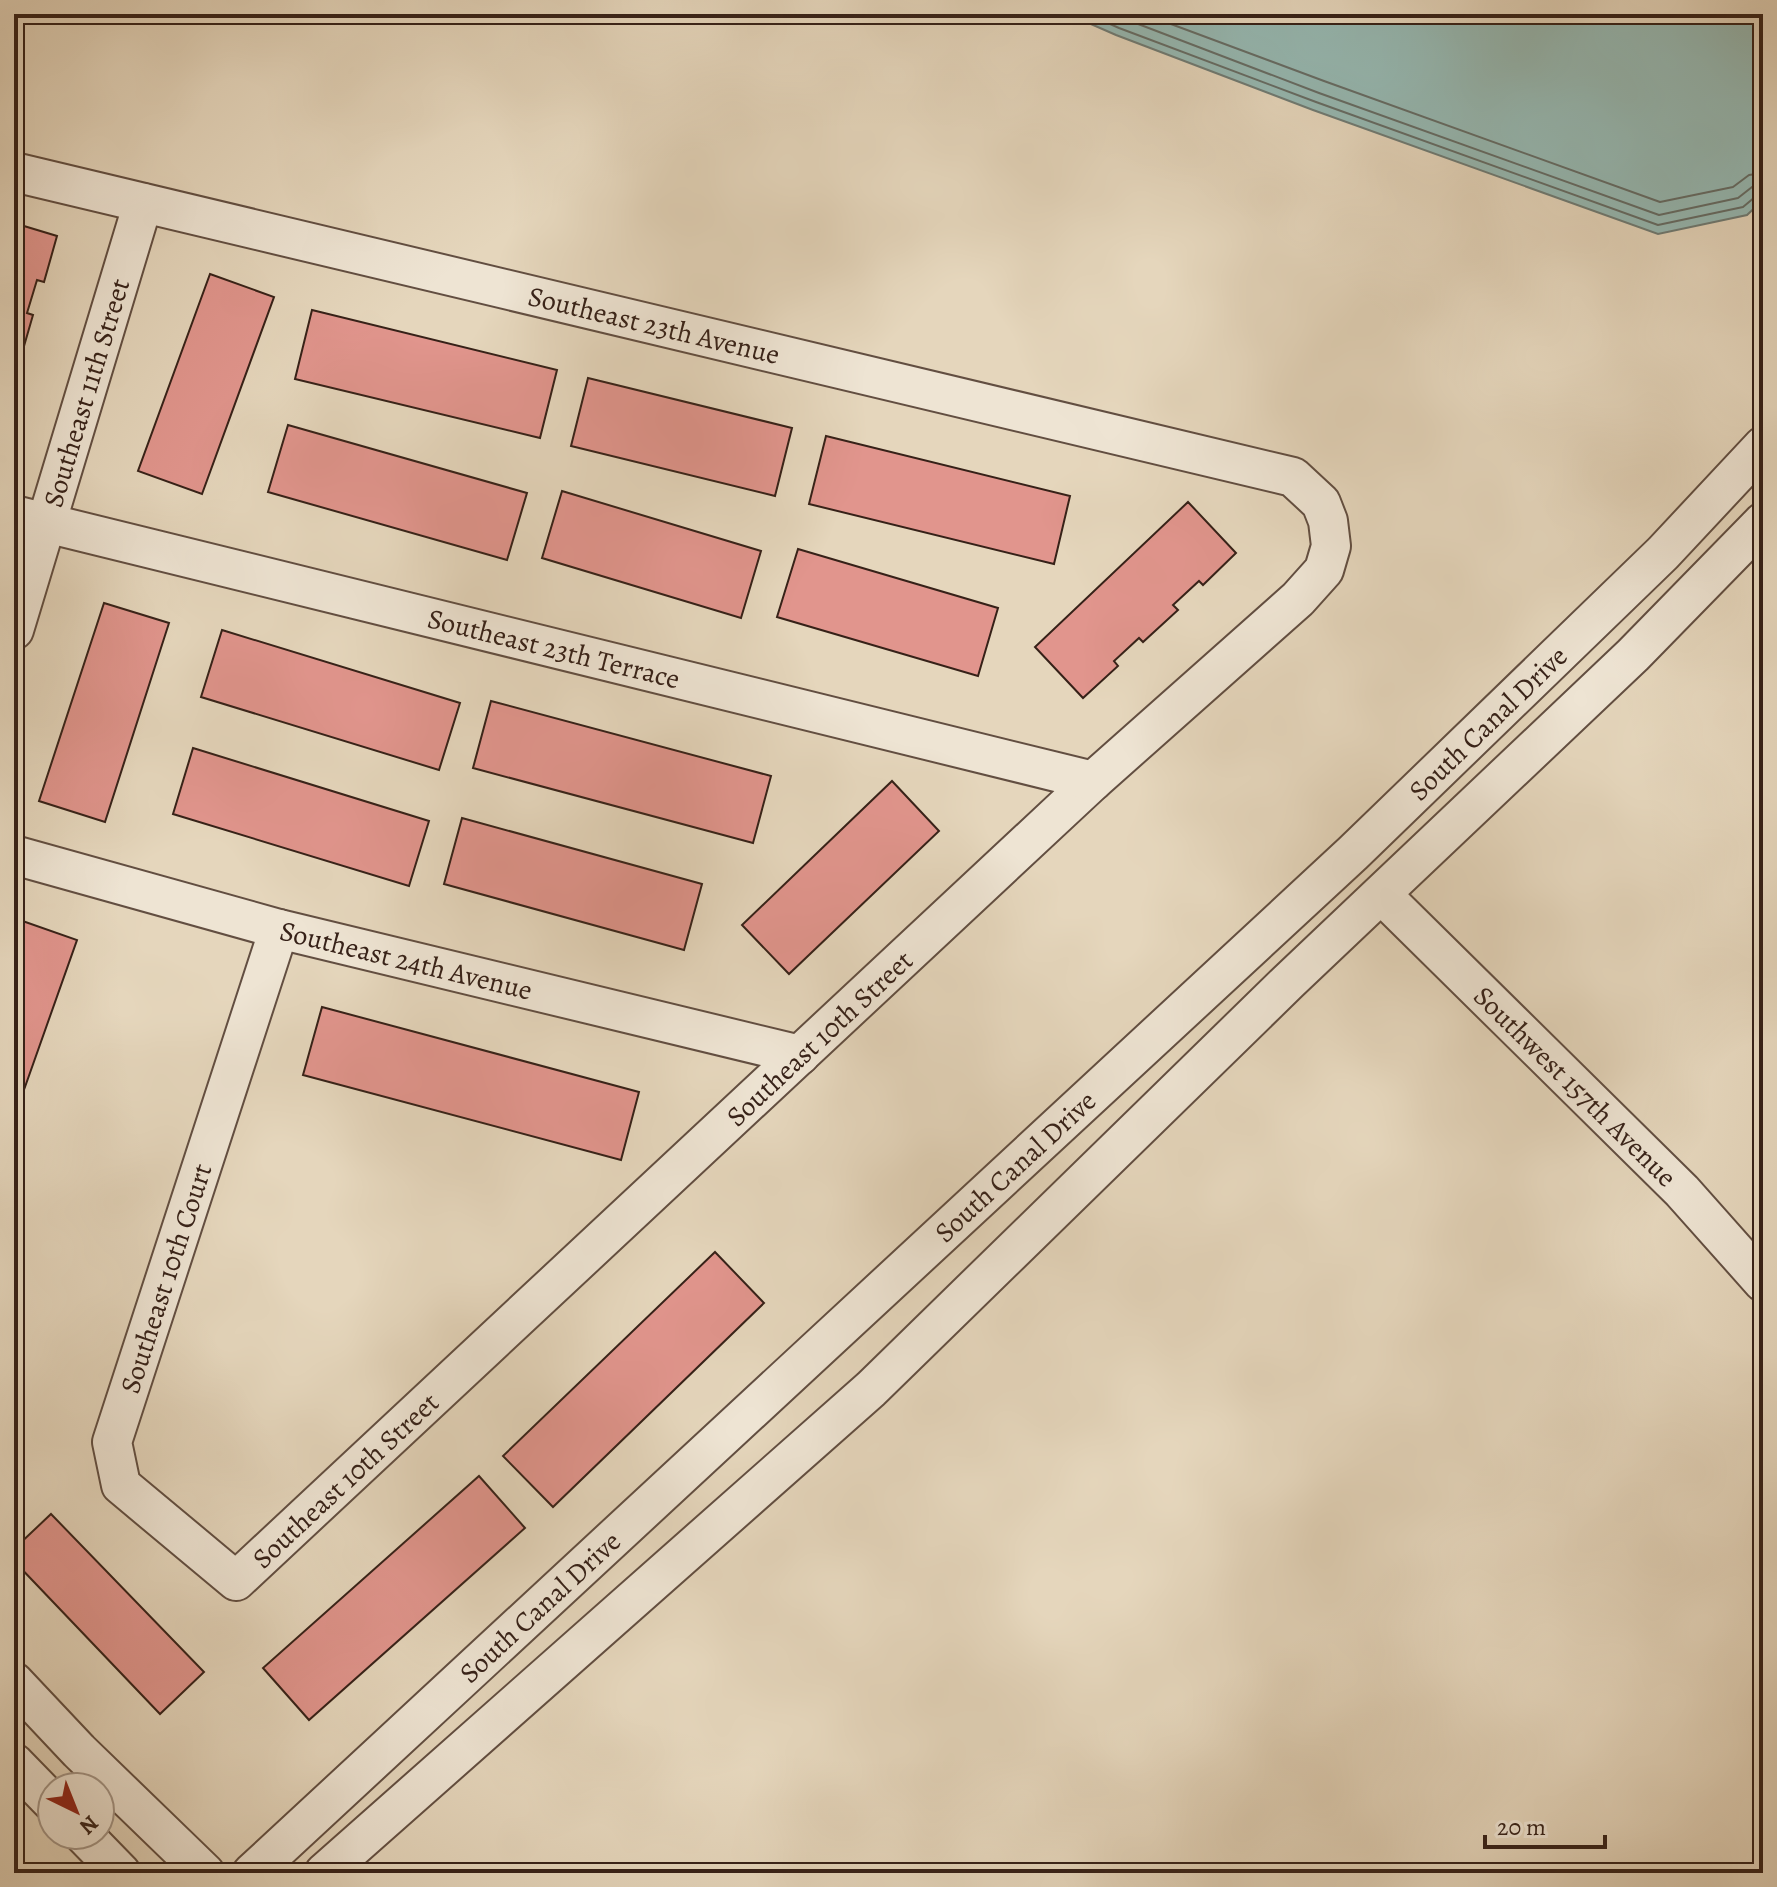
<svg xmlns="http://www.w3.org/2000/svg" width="1777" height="1887" viewBox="0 0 1777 1887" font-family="Alegreya,serif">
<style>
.water{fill:#96b9b3;stroke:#707c75;stroke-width:2}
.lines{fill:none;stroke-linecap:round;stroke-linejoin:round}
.shore{stroke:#666d66;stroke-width:2}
.building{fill:#e1958d;stroke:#362118;stroke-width:2}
.minor-casing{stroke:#624e41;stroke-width:42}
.minor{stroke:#eee4d3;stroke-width:38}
.labels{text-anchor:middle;stroke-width:6;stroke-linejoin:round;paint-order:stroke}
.street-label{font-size:28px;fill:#362118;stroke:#eee4d3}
</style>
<rect width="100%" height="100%" fill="#e5d6bc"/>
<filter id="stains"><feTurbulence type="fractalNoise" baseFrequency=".0025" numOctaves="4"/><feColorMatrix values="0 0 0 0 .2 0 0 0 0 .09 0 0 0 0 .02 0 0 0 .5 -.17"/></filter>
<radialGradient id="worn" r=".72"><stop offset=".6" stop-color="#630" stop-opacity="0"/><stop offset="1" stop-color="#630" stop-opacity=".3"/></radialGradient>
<polygon class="water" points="1068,14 1763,14 1763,200 1747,215 1658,234 1313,110 1116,35"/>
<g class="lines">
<g class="shore">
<polyline points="1088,14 1119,28 1316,102 1658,225 1743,207 1755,197 1763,195"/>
<polyline points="1112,14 1319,93 1659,215 1738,198 1752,187 1763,185"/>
<polyline points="1144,14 1324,81 1660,202 1733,187 1749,175 1763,173"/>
</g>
</g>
<g class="building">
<polygon points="14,223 57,236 44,282 37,280 27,313 33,315 20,360 14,358"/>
<polygon points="210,274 274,297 202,494 138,471"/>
<polygon points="312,310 557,370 540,438 295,379"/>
<polygon points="588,378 792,428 775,496 571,446"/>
<polygon points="288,425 527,493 507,560 268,492"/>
<polygon points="826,436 1070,496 1054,564 809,504"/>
<polygon points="562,491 761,551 741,618 542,558"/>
<polygon points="1188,502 1236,553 1203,585 1199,581 1173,605 1178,610 1143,642 1139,638 1114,661 1118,666 1083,698 1035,647"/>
<polygon points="798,549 998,608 978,676 777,617"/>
<polygon points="104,603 169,623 105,822 39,801"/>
<polygon points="222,630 460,703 439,770 201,697"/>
<polygon points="491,701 771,776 753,843 473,768"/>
<polygon points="193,748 429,821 409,886 173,814"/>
<polygon points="892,781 939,831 789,974 742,925"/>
<polygon points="462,818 702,884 684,950 444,884"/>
<polygon points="14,918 77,940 14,1118"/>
<polygon points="322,1007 639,1092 621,1160 303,1075"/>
<polygon points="715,1252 764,1303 553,1507 503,1456"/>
<polygon points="479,1476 525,1528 309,1720 263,1668"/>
<polygon points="51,1514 204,1672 160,1714 14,1561 14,1549"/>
</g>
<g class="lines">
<defs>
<g id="minor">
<path id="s1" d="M14,172L1293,477L1321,503L1328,521L1331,546L1324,570L1298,599L1093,781L236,1581L121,1485L112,1442L279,929"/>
<path id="s2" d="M14,515L1093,781"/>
<path id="s3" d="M14,630L143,203"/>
<path id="s4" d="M14,855L279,929L800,1055"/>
<path id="s5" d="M1382,895L1682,1191L1763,1282"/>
<polyline points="14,1682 79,1751 205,1873"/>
<polyline points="14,1763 52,1802"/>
<polyline points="84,1835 121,1873"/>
<path id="s6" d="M252,1873L1353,853L1663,553L1763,446"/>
<polyline points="324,1873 871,1389 1288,982 1633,655 1763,522"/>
</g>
</defs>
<use href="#minor" class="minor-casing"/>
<use href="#minor" class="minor"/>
</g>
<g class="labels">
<g class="street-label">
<text dy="10" stroke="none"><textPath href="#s1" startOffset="658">Southeast 23th Avenue</textPath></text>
<text dy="10" stroke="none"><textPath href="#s3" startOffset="248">Southeast 11th Street</textPath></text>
<text dy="10" stroke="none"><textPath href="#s2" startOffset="556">Southeast 23th Terrace</textPath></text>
<text dy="10" stroke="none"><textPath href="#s6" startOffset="1688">South Canal Drive</textPath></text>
<text dy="10" stroke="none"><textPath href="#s4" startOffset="406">Southeast 24th Avenue</textPath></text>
<text transform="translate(819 1038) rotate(-43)" y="10">Southeast 10th Street</text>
<text dy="10" stroke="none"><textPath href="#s5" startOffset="272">Southwest 157th Avenue</textPath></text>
<text dy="10" stroke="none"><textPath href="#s6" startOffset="1040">South Canal Drive</textPath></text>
<text dy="10" stroke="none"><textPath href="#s1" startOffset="3274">Southeast 10th Court</textPath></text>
<text transform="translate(345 1480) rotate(-43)" y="10">Southeast 10th Street</text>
<text dy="10" stroke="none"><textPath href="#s6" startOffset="392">South Canal Drive</textPath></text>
</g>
</g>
<rect width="1777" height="1887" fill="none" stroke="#e5d6bc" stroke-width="48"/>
<rect x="16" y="16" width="1745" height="1855" fill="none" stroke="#362118" stroke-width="4"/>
<rect x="24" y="24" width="1729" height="1839" fill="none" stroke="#362118" stroke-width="2"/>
<g transform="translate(76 1811) rotate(137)"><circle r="38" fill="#eee4d3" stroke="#a49688" stroke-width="2"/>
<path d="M0-6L14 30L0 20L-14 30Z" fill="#8f2418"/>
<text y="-12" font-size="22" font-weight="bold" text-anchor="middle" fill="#362118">N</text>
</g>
<path d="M1485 1835v12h120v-12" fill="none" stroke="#362118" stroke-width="4"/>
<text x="1497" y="1835" font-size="24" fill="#362118" stroke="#eee4d3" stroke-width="6" paint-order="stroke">20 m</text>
<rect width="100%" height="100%" filter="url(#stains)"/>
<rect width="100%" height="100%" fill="url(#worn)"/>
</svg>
